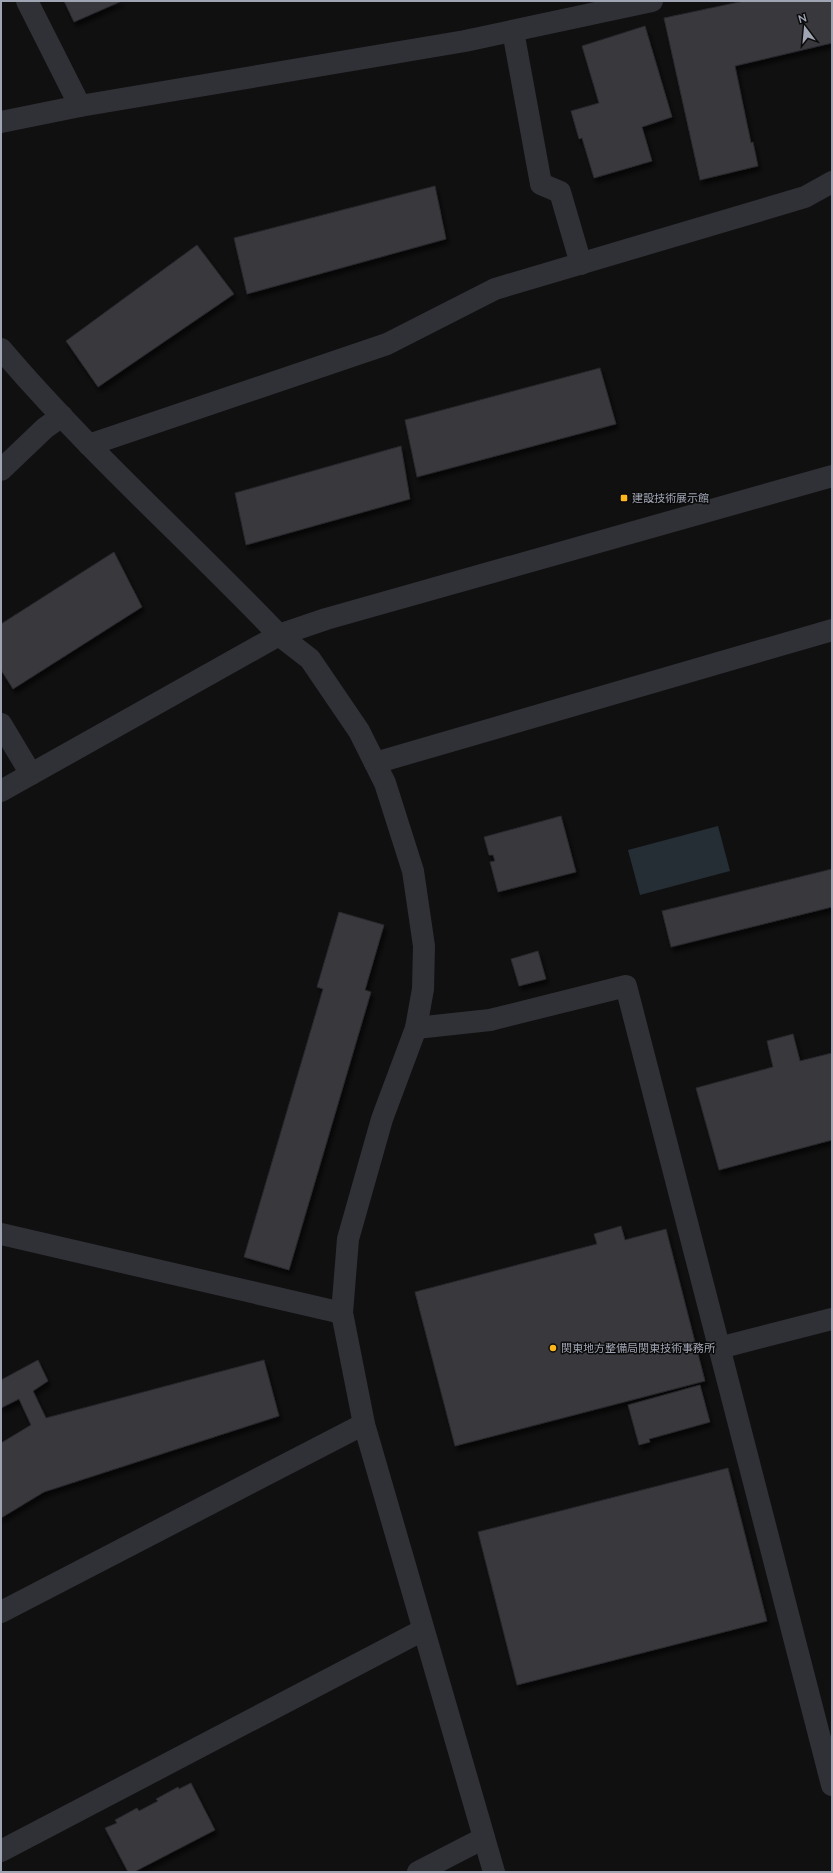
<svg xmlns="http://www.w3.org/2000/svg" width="833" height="1873" viewBox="0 0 833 1873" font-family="'Nunito Sans','Noto Sans JP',sans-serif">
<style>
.water{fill:#252e35}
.building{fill:#39393e;stroke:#29292d;filter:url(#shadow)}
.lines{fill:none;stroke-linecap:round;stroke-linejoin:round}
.minor{stroke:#303136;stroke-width:22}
.poi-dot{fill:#feb71b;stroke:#0b0b0c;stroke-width:1.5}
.labels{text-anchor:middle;stroke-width:3;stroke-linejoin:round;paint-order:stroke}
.poi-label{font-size:11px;fill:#a0a5b3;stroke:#0b0b0c;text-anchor:start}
</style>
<defs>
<filter id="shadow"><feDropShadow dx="2.5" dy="4.5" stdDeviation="2" flood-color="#0009"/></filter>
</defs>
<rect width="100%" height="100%" fill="#101011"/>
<polygon class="water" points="718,826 730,871 640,895 628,850"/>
<g class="building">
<polygon points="64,1 122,1 74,22"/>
<polygon points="744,1 832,1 832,43 735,66 751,143 753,142 758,166 700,180 664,18"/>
<polygon points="645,26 672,117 642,127 652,161 594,178 582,138 579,139 571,111 599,103 582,46"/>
<polygon points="435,186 446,239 247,294 234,238"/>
<polygon points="197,245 234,294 98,387 66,341"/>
<polygon points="600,368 616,424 417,477 405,420"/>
<polygon points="401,446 410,499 246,545 235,493"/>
<polygon points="114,552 142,607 13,689 1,670 1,624"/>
<polygon points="561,816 576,872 498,892 490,862 495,861 493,855 489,855 484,837"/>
<polygon points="832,869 832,907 671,947 662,911"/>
<polygon points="339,912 384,925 365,990 371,992 289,1270 244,1257 323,989 317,987"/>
<polygon points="538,951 546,979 519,986 511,959"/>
<polygon points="793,1034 800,1061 832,1053 832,1140 719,1170 696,1088 773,1067 767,1041"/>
<polygon points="621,1226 625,1240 666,1229 705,1381 455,1446 415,1292 597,1244 594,1234"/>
<polygon points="38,1360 48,1381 33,1391 46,1418 264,1360 279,1416 44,1492 1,1518 1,1443 31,1425 19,1399 1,1408 1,1380"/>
<polygon points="700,1385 710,1422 649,1439 650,1442 639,1445 628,1405"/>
<polygon points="728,1468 767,1621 517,1685 478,1532"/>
<polygon points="191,1783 215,1830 134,1872 128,1872 105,1828 117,1823 115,1820 137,1808 139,1811 158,1801 156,1799 178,1787 179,1789"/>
</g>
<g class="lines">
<g class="minor">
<polyline points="27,1 80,106"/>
<polyline points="513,31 541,184 560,192 581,264"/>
<polyline points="1,122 80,106 465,41 652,1"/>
<path d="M1,349C87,450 187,539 279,635L310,659L359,731L385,783L413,871L424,946L423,989L416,1028L382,1119L348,1239L342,1313L364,1424L494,1872"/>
<polyline points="89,445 387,344 495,289 805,197 832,182"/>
<polyline points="1,470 45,428 62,416"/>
<polyline points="1,724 31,774"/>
<polyline points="375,763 832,630"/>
<polyline points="1,791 279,635 326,619 832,476"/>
<polyline points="416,1028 490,1020 626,986 832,1785"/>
<polyline points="1,1234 342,1313"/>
<polyline points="719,1348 832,1319"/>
<polyline points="1,1612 364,1424"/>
<polyline points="1,1851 423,1630"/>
<polyline points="418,1872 484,1838"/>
</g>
</g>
<g class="poi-dot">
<rect x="620" y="494" width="8" height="8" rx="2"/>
<circle cx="553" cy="1348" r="4"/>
</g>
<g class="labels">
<g class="poi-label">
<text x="632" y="502">建設技術展示館</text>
<text x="561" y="1352">関東地方整備局関東技術事務所</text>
</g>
</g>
<rect width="833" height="1873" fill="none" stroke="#a0a5b3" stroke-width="4"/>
<g transform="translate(805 28) rotate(344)" stroke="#0b0b0c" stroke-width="3" paint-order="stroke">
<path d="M0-3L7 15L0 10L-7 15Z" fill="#a0a5b3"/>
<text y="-6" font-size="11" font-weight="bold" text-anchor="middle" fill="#a0a5b3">N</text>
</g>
</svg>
